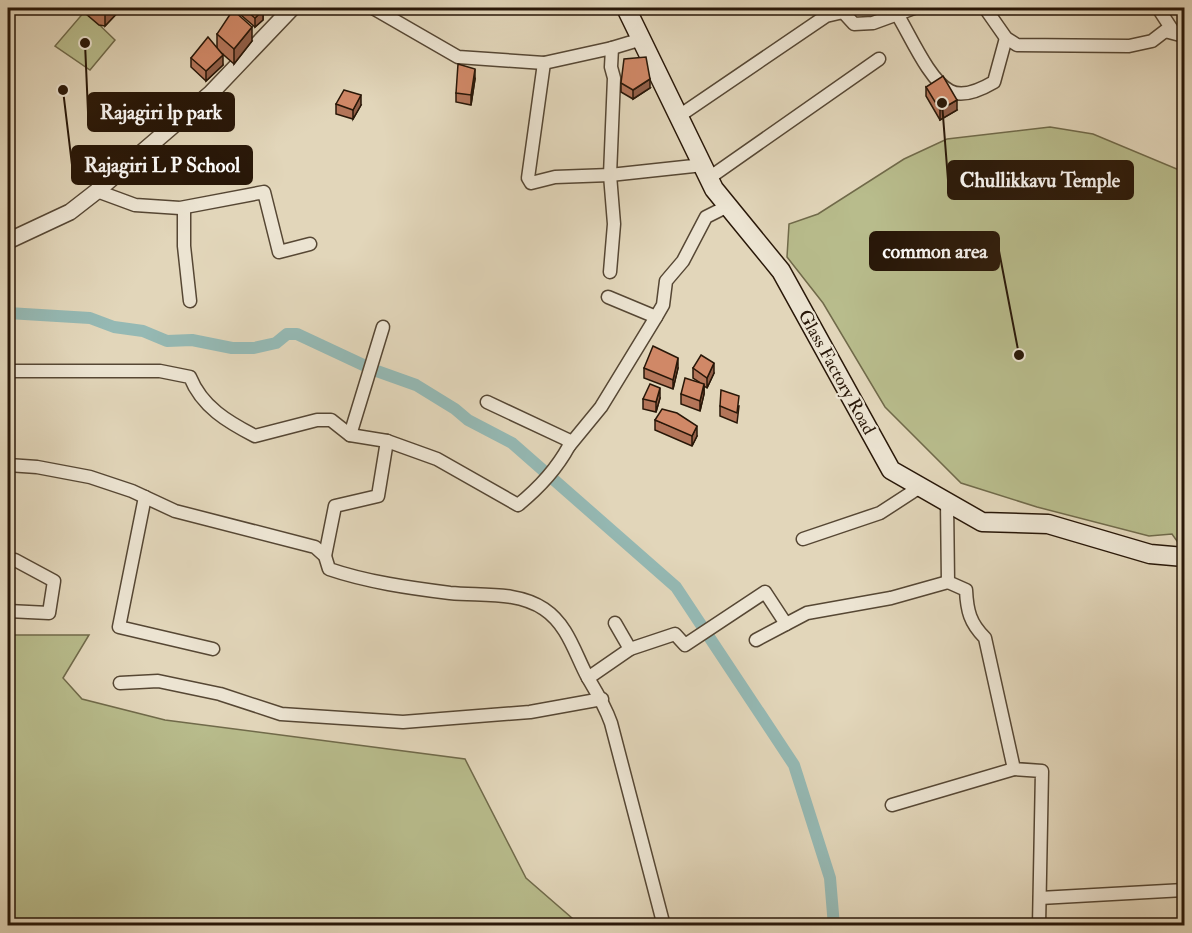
<svg xmlns="http://www.w3.org/2000/svg" width="1192" height="933" viewBox="0 0 1192 933" font-family="'IM FELL Double Pica',serif">
<style>
.green{fill:#b8bc8c;stroke:#706a4a;stroke-width:1.5}
.lines{fill:none;stroke-linecap:round;stroke-linejoin:round}
.canal{stroke:#95b9b4;stroke-width:12}
.minor-casing{stroke:#564734;stroke-width:15}
.tertiary-casing{stroke:#564734;stroke-width:18}
.secondary-casing{stroke:#281708;stroke-width:21}
.minor{stroke:#ece4d2;stroke-width:12}
.tertiary{stroke:#ece4d2;stroke-width:15}
.secondary{stroke:#ece4d2;stroke-width:18}
.wall{fill:#b37559;stroke:#281708;stroke-width:1.5}
.shaded-wall{fill:#925f48;stroke:#281708;stroke-width:1.5}
.building{fill:#d08867;stroke:#281708;stroke-width:1.5}
.labels{text-anchor:middle;stroke-width:4.5;stroke-linejoin:round;paint-order:stroke}
.street-label{font-size:18px;fill:#281708;stroke:#ece4d2}
.leader{fill:none;stroke:#281708;stroke-width:2}
.callout-dot{fill:#281708;stroke:#ece4d2;stroke-width:2}
.callout{fill:#281708;stroke:#281708;stroke-width:2}
.callout-label{font-size:20px;text-anchor:middle;font-weight:bold;fill:#fff}
</style>
<rect width="100%" height="100%" fill="#e2d6ba"/>
<filter id="stains"><feTurbulence type="fractalNoise" baseFrequency=".00333" numOctaves="4"/><feColorMatrix values="0 0 0 0 .2 0 0 0 0 .09 0 0 0 0 .02 0 0 0 .5 -.17"/></filter>
<radialGradient id="worn" r=".72"><stop offset=".6" stop-color="#630" stop-opacity="0"/><stop offset="1" stop-color="#630" stop-opacity=".3"/></radialGradient>
<g class="green">
<polygon points="85,11 115,40 90,70 55,46"/>
<polygon points="1050,127 1093,134 1184,172 1184,551 1172,534 1149,536 1037,507 961,483 885,407 823,303 787,257 789,224 818,214 904,159 947,139"/>
<polygon points="8,635 89,635 63,678 82,699 165,720 465,759 526,878 580,925 8,925"/>
</g>
<g class="lines">
<polyline class="canal" points="8,313 90,318 114,327 143,331 167,341 192,340 232,348 254,348 276,343 287,334 297,334 374,370 416,385 455,409 468,420 512,443 676,587 794,765 830,878 834,926"/>
<defs>
<g id="minor">
<polyline points="373,8 458,57 544,63 612,48 611,67 614,78 610,175 614,224 610,272"/>
<polyline points="985,8 1006,38 1017,45 1129,46 1152,41 1165,31 1184,36"/>
<polyline points="1158,8 1173,31"/>
<path d="M897,14C910,35 929,80 950,91C963,98 982,89 994,82L1006,38"/>
<polyline points="612,48 642,39"/>
<polyline points="544,63 528,178 531,183 555,177 610,175 703,165"/>
<polyline points="679,116 826,16 843,12 854,24 873,23 914,8"/>
<polyline points="709,178 879,59"/>
<polyline points="97,191 135,205 180,208 264,192 279,252 310,244"/>
<polyline points="184,208 184,246 190,301"/>
<polyline points="608,297 656,317"/>
<path d="M8,371H160L190,377C202,407 228,422 255,436L317,420H331L350,435L387,441L437,459L518,505C539,488 556,470 569,446L568,440L487,402"/>
<polyline points="350,435 383,327"/>
<polyline points="569,446 601,407 656,317 663,305 666,281 683,261 706,217 728,206"/>
<path d="M8,465L37,467L90,477L132,491L175,511L315,547L325,556L329,569C367,582 410,588 450,593C482,596 517,591 544,609C568,625 575,654 588,678C597,693 605,706 611,723L664,926"/>
<polyline points="145,497 119,627 213,649"/>
<path d="M947,502L948,582L966,590C967,611 970,623 985,638L1014,769L1042,771L1039,926"/>
<polyline points="803,539 880,513 920,487"/>
<polyline points="325,556 335,506 378,496 387,441"/>
<polyline points="8,611 49,613 54,581 15,560"/>
<polyline points="615,623 630,649"/>
<polyline points="756,640 807,613 891,598 948,582"/>
<polyline points="588,678 630,649 675,634 685,645 765,592 786,624"/>
<polyline points="120,683 158,681 220,694 281,714 403,722 530,712 602,699"/>
<polyline points="892,805 1014,769"/>
<polyline points="1040,898 1184,890"/>
</g>
<polyline id="tertiary" points="8,241 70,212 97,191 211,93 292,8"/>
<polyline id="secondary" points="626,8 714,189 781,271 891,470 982,522 1048,524 1150,554 1184,557"/>
</defs>
<use href="#minor" class="minor-casing"/>
<use href="#tertiary" class="tertiary-casing"/>
<use href="#secondary" class="secondary-casing"/>
<use href="#minor" class="minor"/>
<use href="#tertiary" class="tertiary"/>
<use href="#secondary" class="secondary"/>
</g>
<g class="wall">
<polygon points="79,8 122,8 105,26 99,25"/>
<polygon points="235,8 264,8 263,10 263,20 255,27 235,10"/>
<polygon points="217,34 252,41 234,64 218,50 223,65 206,81 191,67 191,58 217,48"/>
<polygon points="475,79 471,105 456,102 456,93"/>
<polygon points="621,83 650,88 633,99 621,92"/>
<polygon points="926,87 957,110 940,120 926,96"/>
<polygon points="336,104 361,105 353,119 336,114"/>
<polygon points="644,368 678,368 673,389 644,378"/>
<polygon points="693,368 714,373 707,388 704,386 704,394 700,411 681,404 681,394 699,382 693,378"/>
<polygon points="660,398 656,412 643,409 643,399"/>
<polygon points="720,406 739,406 737,423 720,416"/>
<polygon points="655,420 697,436 692,446 655,430"/>
</g>
<g class="shaded-wall">
<polygon points="109,8 122,8 105,26 105,11"/>
<polygon points="263,10 263,20 255,27 255,18"/>
<polygon points="252,27 252,41 234,64 234,49"/>
<polygon points="223,55 223,65 206,81 206,71"/>
<polygon points="475,69 475,79 471,105 471,95"/>
<polygon points="650,79 650,88 633,99 633,90"/>
<polygon points="361,95 361,105 353,119 353,110"/>
<polygon points="957,100 957,110 940,120 940,110"/>
<polygon points="678,358 678,368 673,389 673,380"/>
<polygon points="714,363 714,373 707,388 707,378"/>
<polygon points="704,384 704,394 700,411 700,401"/>
<polygon points="660,388 660,398 656,412 656,402"/>
<polygon points="697,426 697,436 692,446 692,436"/>
</g>
<g class="building">
<polygon points="96,8 109,8 105,11 99,10"/>
<polygon points="243,8 260,8 263,10 255,18"/>
<polygon points="233,10 252,27 234,49 217,34"/>
<polygon points="208,37 223,55 206,71 191,58"/>
<polygon points="646,57 650,79 633,90 621,83 624,59"/>
<polygon points="458,64 475,69 471,95 456,93"/>
<polygon points="943,76 957,100 940,110 926,87"/>
<polygon points="344,90 361,95 353,110 336,104"/>
<polygon points="653,346 678,358 673,380 644,368"/>
<polygon points="701,355 714,363 707,378 693,368"/>
<polygon points="685,378 704,384 700,401 681,394"/>
<polygon points="650,384 660,388 656,402 643,399"/>
<polygon points="721,390 739,396 737,413 720,406"/>
<polygon points="662,409 677,413 697,426 692,436 655,420"/>
</g>
<g class="labels">
<g class="street-label">
<text transform="translate(837 372) rotate(61)" y="6">Glass Factory Road</text>
</g>
</g>
<path class="leader" d="M85 43L88 112M63 90L72 165M942 103L948 180M1019 355L999 251"/>
<g class="callout-dot">
<circle cx="85" cy="43" r="6"/>
<circle cx="63" cy="90" r="6"/>
<circle cx="942" cy="103" r="6"/>
<circle cx="1019" cy="355" r="6"/>
</g>
<g class="callout">
<rect x="88" y="93" width="146" height="38" rx="6"/>
<rect x="72" y="146" width="180" height="38" rx="6"/>
<rect x="948" y="161" width="185" height="38" rx="6"/>
<rect x="870" y="232" width="129" height="38" rx="6"/>
</g>
<g class="callout-label">
<text x="161" y="119">Rajagiri lp park</text>
<text x="162" y="172">Rajagiri L P School</text>
<text x="1040" y="187">Chullikkavu Temple</text>
<text x="935" y="258">common area</text>
</g>
<rect width="1192" height="933" fill="none" stroke="#e2d6ba" stroke-width="30"/>
<rect x="9" y="9" width="1174" height="915" fill="none" stroke="#281708" stroke-width="3"/>
<rect x="15" y="15" width="1162" height="903" fill="none" stroke="#281708" stroke-width="1.5"/>
<rect width="100%" height="100%" filter="url(#stains)"/>
<rect width="100%" height="100%" fill="url(#worn)"/>
</svg>
